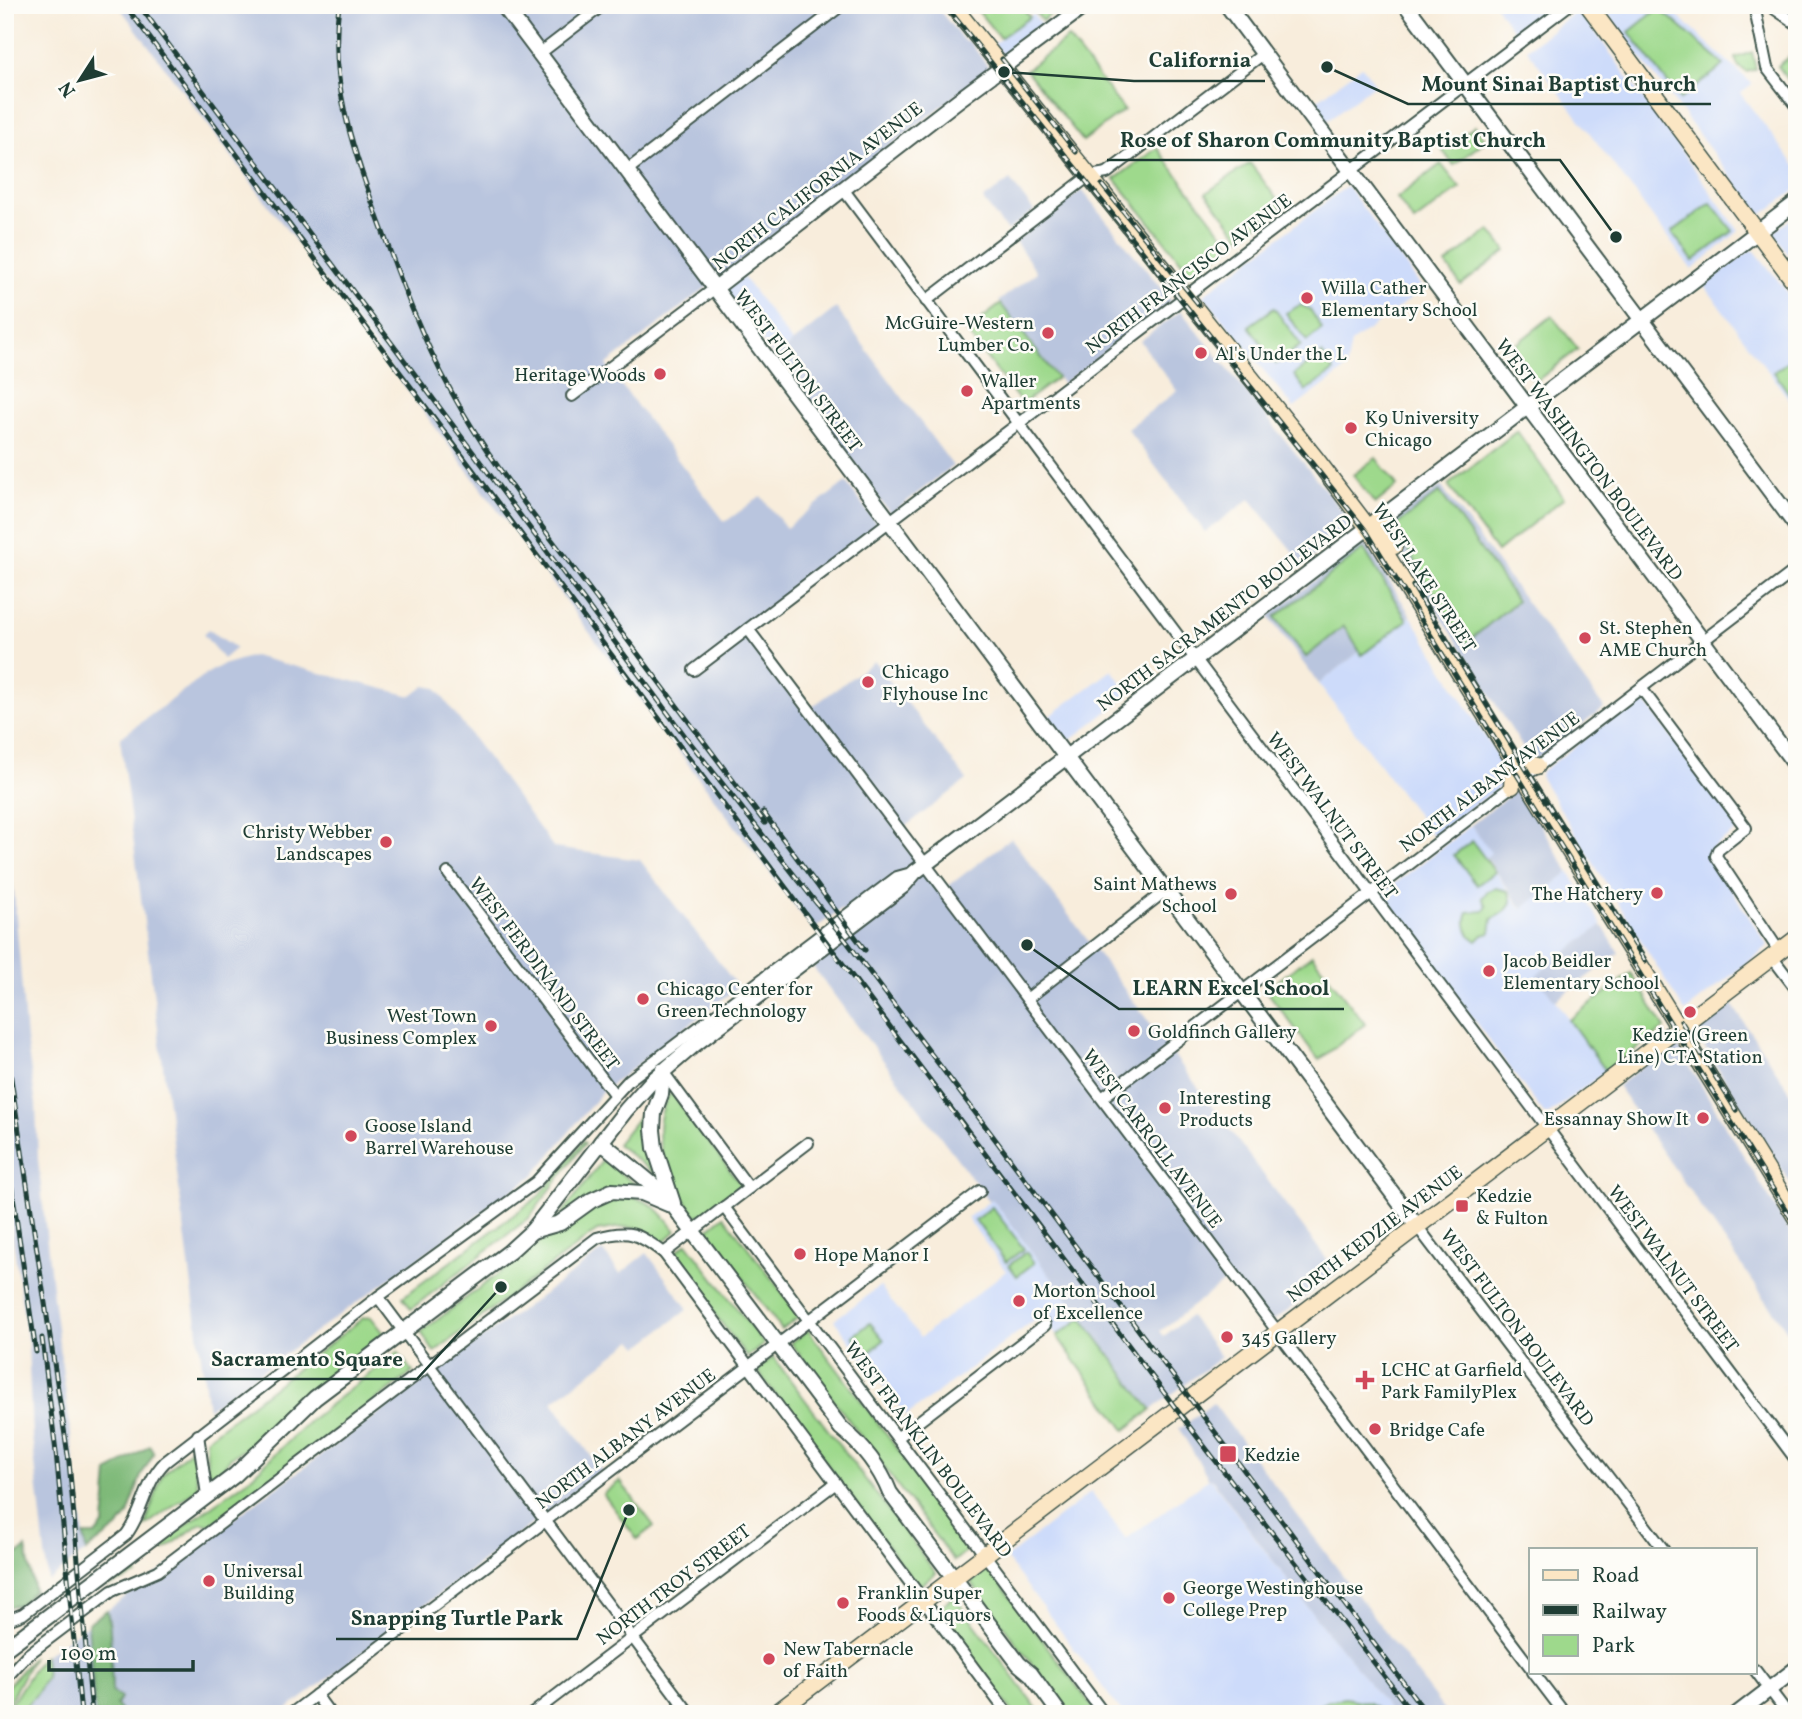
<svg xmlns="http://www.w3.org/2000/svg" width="1802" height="1719" viewBox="0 0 1802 1719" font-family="Vollkorn,serif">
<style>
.built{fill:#cddbfa}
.industrial{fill:#b9c5de}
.green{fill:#9ed98c;stroke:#5e8b60;stroke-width:2}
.forest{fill:#7eb978;stroke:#4e7b56;stroke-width:2}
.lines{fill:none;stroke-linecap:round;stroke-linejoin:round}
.minor-casing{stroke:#40574d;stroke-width:14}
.tertiary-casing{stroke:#40574d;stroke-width:18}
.secondary-casing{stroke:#40574d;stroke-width:19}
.minor{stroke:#fff;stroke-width:10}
.tertiary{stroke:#fff;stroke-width:14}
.secondary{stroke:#fbe6c4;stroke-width:16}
.rail-casing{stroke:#1f3d34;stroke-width:5}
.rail{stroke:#fdfcf7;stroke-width:2.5;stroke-dasharray:8;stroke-linecap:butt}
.poi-dot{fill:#d1495b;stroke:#fdfcf7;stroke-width:2.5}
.labels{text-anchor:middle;stroke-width:5;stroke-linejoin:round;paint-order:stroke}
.street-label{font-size:19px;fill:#1f3d34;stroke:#fdfcf7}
.poi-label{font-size:19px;fill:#1f3d34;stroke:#fdfcf7;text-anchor:start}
.leader{fill:none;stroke:#1f3d34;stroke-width:2.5}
.callout-dot{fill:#1f3d34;stroke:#fdfcf7;stroke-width:2.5}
.callout-label{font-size:21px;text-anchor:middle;font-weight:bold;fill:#1f3d34;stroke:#fdfcf7;stroke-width:5;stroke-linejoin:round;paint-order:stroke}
</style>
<rect width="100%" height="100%" fill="#fdfcf7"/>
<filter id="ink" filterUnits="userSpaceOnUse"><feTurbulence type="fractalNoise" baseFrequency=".0143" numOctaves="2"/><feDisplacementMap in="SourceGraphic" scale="14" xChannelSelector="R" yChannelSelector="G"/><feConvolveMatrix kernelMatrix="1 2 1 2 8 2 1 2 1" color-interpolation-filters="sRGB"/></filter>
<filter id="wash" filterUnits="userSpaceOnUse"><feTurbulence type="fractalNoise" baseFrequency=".00686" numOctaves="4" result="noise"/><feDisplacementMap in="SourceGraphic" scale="28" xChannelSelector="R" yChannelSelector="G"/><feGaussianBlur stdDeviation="1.57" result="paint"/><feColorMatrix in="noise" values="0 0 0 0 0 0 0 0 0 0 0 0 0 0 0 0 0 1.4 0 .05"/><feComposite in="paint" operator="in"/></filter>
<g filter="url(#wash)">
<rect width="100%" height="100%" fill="#f8eddc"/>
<g class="built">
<polygon points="1495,5 1558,5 1517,36"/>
<polygon points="1601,5 1666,5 1748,80 1752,84 1740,93 1797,168 1797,189 1763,214 1759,214"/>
<polygon points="1574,13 1582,14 1739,231 1692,270 1527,49"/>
<polygon points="1033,14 1043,27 1037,35 1004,57 994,44"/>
<polygon points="1362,66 1375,84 1325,122 1312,104"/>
<polygon points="1347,186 1423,289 1351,343 1346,369 1294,408 1203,295"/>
<polygon points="1797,214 1797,266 1774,235 1775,231"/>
<polygon points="1751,250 1755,251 1797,304 1797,410 1704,285"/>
<polygon points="743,277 792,342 774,357 726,293 726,290"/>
<polygon points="1411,616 1508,774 1509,780 1433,836 1319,684 1359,652 1362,654"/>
<polygon points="1112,670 1130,694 1068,742 1064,743 1046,719"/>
<polygon points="1639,698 1642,698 1738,825 1737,830 1713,848 1710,857 1768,946 1685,1012 1540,776 1541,772"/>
<polygon points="1471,825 1492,853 1486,858 1521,909 1569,872 1602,925 1537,975 1606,1071 1549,1114 1544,1114 1382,897 1384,892"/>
<polygon points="992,1199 1082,1318 1057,1336 1040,1316 906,1416 834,1320 880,1286 920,1338 1006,1271 967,1218"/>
<polygon points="1210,1478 1332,1639 1346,1653 1392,1714 1123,1714 1006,1558 1091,1492 1126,1539"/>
</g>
<g class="industrial">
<polygon points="118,5 935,5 964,41 969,41 990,69 606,365 725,522 761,496 786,528 846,482 875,521 876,526 740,629 805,712 874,661 967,780 898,832 942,891 1011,838 1337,1273 1265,1327 1228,1279 1160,1331 1164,1336 1190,1316 1221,1357 1151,1410 992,1199 989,1201 813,967 859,932 841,909 813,930"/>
<polygon points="1010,180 1034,211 1007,231 983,200"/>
<polygon points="1082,190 1171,301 1063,384 999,301 1037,272 1015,241"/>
<polygon points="836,308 953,466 893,512 889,512 774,357"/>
<polygon points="1181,311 1352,523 1350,530 1303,564 1250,499 1205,532 1127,429 1177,391 1140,341"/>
<polygon points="1441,486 1604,708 1534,761 1531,761 1387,529 1387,525"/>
<polygon points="1362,544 1367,545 1411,616 1362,655 1359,652 1319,684 1268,616"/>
<polygon points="208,629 236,648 223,659 203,634"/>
<polygon points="253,656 412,696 425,686 436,688 554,848 640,860 738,987 602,1092 533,1176 208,1409 120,738 206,674 222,665"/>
<polygon points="1515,791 1522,795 1569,872 1522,909 1486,857 1491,853 1471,825"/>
<polygon points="5,833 14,891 26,1039 36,1104 38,1159 53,1297 86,1551 48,1581 32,1436 28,1345 5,1183"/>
<polygon points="1602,925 1619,953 1555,1001 1536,975"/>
<polygon points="1729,1000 1797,1102 1797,1193 1692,1028 1720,1003"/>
<polygon points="1674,1040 1797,1244 1797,1345 1617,1086 1640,1069 1642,1062"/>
<polygon points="603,1251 620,1274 647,1253 688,1309 639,1347 633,1340 552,1402 602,1471 281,1714 18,1714 35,1696 46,1677 44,1656"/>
<polygon points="1213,1403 1447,1714 1392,1714 1346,1653 1332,1639 1211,1478 1209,1479 1178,1427 1181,1428"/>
</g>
<g class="green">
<polygon points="984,5 1020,5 1030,17 1000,38 977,10"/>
<polygon points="1030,5 1059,5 1060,7 1042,21"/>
<polygon points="1659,8 1724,65 1680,99 1629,32"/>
<polygon points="1068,38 1124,110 1083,141 1026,70"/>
<polygon points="1797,51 1797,92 1778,66"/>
<polygon points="1752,52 1756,69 1747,72 1738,66 1735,58"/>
<polygon points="1475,126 1486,140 1454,165 1442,150"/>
<polygon points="1157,148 1231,245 1192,275 1115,179"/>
<polygon points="1250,163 1282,206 1241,237 1206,193"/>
<polygon points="1441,164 1460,188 1414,222 1397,198"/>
<polygon points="1711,203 1733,231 1693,261 1672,232"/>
<polygon points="1490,230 1506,251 1461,285 1446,264"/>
<polygon points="1001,304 1057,378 1022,404 966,331"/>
<polygon points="1300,305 1310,309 1322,329 1307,341 1286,313"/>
<polygon points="1274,308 1301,345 1276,364 1249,326"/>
<polygon points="1552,316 1578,349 1535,382 1510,349"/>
<polygon points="1322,354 1334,371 1306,391 1294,375"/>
<polygon points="1797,354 1797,405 1774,372"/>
<polygon points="1517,431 1564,498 1497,552 1448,485"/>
<polygon points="1376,458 1397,486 1375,504 1353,475"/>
<polygon points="1440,492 1517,601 1465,644 1394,527"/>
<polygon points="1364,549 1407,620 1362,655 1344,626 1306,657 1275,617"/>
<polygon points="1472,841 1495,872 1477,885 1454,855"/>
<path d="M1495,888L1508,891C1517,906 1504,912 1492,919L1490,933L1483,935L1477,941C1467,935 1463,923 1468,912L1484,911L1487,906L1482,898L1487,892Z"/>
<polygon points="1312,955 1365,1024 1319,1060 1266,990"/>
<polygon points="1631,973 1665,1028 1606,1071 1569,1020"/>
<path d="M671,1092L741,1185L704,1214L696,1216C669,1180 643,1135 671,1092Z"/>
<polygon points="651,1101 649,1135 661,1179 617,1144"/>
<polygon points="583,1141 585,1143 529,1218 411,1309 403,1297 539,1196"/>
<polygon points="603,1160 640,1188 557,1220"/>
<path d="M621,1194C651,1201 657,1206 676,1231L663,1243C635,1224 630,1225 597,1231L434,1352L421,1332L568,1221L601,1200Z"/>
<polygon points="992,1207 1024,1249 1006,1262 975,1220"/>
<polygon points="724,1216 800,1316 782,1330 707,1230"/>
<polygon points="687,1243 764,1344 747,1357 671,1256"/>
<polygon points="1026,1252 1034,1263 1017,1276 1009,1265"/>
<polygon points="371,1317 383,1332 373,1343 284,1413 256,1443 231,1457 223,1468 208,1479 206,1439 363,1318"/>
<polygon points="1082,1318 1151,1410 1125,1430 1057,1336"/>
<polygon points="870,1323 884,1340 867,1354 853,1336"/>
<polygon points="808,1330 971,1547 954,1561 791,1343"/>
<path d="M398,1352L413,1372L211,1525L201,1523L166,1549C152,1549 146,1564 136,1572L137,1575L106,1587L164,1541L249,1479L309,1421Z"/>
<polygon points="773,1357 936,1573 918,1587 757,1370"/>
<polygon points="193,1447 198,1488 145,1526 162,1475"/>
<polygon points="620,1481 654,1526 637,1539 603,1494"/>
<polygon points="989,1569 1098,1714 1069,1714 971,1582"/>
<polygon points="954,1596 1041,1714 1014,1714 937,1610"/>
<path d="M44,1656L46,1677L35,1696L18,1714H5V1710C21,1694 28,1672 44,1656Z"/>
<polygon points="33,1657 10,1700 5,1704 5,1689"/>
<polygon points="1345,1698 1369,1703 1385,1714 1348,1712 1301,1714 1328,1701"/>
</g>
<g class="forest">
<polygon points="150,1446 154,1453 141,1476 128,1515 117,1528 86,1551 84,1535 95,1535 104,1524 108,1472"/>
<polygon points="26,1548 34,1591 19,1605 5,1607 5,1564"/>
<polygon points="107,1610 110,1628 112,1692 121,1697 116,1705 123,1714 95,1714 88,1623"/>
</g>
</g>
<g filter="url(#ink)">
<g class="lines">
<defs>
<g id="minor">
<polyline points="1754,5 1767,68 1797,107"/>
<polyline points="1769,5 1797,24"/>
<polyline points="539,54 603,5"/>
<polyline points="626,171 842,5"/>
<polyline points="843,189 1797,1461"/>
<polyline points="926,301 1089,176 1107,173 1263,54"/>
<polyline points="572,396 714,289"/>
<polyline points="748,629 1531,1668"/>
<polyline points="694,670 1569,5"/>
<polyline points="1641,688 1746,828 1718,850 1716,856 1779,951"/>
<polyline points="1532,771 1797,569"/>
<polyline points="448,873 614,1094"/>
<polyline points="1772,957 1797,990"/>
<polyline points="1027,999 1165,891"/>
<polyline points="661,1069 749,1188"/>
<polyline points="1102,1098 1516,783"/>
<polyline points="724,1207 1104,1714"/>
<polyline points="1417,1226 1663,1549"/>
<polyline points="664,1253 808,1143"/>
<polyline points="378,1297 690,1714"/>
<polyline points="198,1435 207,1495"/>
<polyline points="897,1438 1045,1325"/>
<path d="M5,1621L23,1614L126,1535C144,1512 144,1483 165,1462L378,1297L536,1182L629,1080L897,877L915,872"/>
<polyline points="1755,1670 1788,1714"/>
<polyline points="1533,1672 1565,1714"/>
<path d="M5,1679L26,1656L112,1591L158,1571L597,1238C630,1228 638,1234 664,1253L1008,1714"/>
<polyline points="316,1695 330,1714"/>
<polyline points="291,1714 980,1191"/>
<polyline points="532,1714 836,1483"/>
</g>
<g id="tertiary">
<polyline points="503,5 1417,1226"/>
<polyline points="1227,5 1797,767"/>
<polyline points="1406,5 1797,527"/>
<polyline points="714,289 957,101 1086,5"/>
<polyline points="663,1071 661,1094 654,1113 653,1130 655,1148 673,1203"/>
<path d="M601,1142L658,1189L675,1208L841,1428C862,1445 880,1468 890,1493L1019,1664L1031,1674L1060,1714"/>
<polyline points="532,1231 560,1223 592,1200 612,1191 642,1193 668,1204"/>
<polyline points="5,1649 235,1475 315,1398 509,1252 532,1231 626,1110 652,1081 694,1045 903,886 915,872 1797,202"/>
<polyline points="1737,1714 1797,1668"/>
</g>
<g id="secondary">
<polyline points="952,5 1316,459 1376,538 1797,1219"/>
<polyline points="1588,5 1797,285"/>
<polyline points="1377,520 1394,546"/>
<polyline points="1512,786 1514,759 1537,766"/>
<polyline points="775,1714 1797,938"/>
</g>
</defs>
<use href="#minor" class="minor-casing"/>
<use href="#tertiary" class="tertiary-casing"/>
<use href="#secondary" class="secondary-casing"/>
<use href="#minor" class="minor"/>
<use href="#tertiary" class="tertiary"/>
<use href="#secondary" class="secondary"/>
<defs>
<g id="rail">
<path d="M125,5C481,482 837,959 1195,1434C1267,1528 1342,1619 1413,1714"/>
<polyline points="139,5 685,736 847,942 1427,1714"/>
<path d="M339,5C329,80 352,147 377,216C399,276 420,335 451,391C487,458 535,517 581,578C642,660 704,741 765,823"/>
<polyline points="945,5 1367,532 1797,1228"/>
<polyline points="1002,59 1076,152"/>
<polyline points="1102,185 1199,305"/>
<polyline points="1413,586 1645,961"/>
<polyline points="763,812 865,950"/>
<polyline points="1681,1021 1736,1110"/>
<polyline points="5,1039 69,1462 92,1714"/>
<polyline points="5,1142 36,1352"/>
<polyline points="42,1338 56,1452 81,1714"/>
</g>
</defs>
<use href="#rail" class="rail-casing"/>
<use href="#rail" class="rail"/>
</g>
</g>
<g class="poi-dot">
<circle cx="1307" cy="298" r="7"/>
<circle cx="1048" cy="333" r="7"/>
<circle cx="1201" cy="353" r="7"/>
<circle cx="660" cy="374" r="7"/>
<circle cx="967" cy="391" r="7"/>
<circle cx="1351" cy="428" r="7"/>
<circle cx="1585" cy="638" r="7"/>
<circle cx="868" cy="682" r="7"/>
<circle cx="386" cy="842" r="7"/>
<circle cx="1657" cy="893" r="7"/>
<circle cx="1231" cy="894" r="7"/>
<circle cx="1489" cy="971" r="7"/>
<circle cx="643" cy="999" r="7"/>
<circle cx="1690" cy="1012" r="7"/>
<circle cx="491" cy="1026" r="7"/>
<circle cx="1134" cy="1031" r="7"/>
<circle cx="1165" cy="1108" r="7"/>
<circle cx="1703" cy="1118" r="7"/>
<circle cx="351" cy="1136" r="7"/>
<rect x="1455" y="1199" width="14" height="14" rx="3.5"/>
<circle cx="800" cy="1254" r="7"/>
<circle cx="1019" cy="1301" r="7"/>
<circle cx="1227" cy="1337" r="7"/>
<path d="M1361.5 1369.5h7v7h7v7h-7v7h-7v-7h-7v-7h7z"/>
<circle cx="1375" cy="1429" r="7"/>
<rect x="1219" y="1445" width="18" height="18" rx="3.5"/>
<circle cx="209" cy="1581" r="7"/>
<circle cx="1169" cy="1598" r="7"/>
<circle cx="843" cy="1603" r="7"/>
<circle cx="769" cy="1659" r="7"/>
</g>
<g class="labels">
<g class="street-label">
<text transform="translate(817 185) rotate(-38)" y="7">NORTH CALIFORNIA AVENUE</text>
<text transform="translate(1188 273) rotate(-37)" y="7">NORTH FRANCISCO AVENUE</text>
<text transform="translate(799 370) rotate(53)" y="7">WEST FULTON STREET</text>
<text transform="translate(1590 459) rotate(53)" y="7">WEST WASHINGTON BOULEVARD</text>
<text transform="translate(1425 577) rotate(57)" y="7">WEST LAKE STREET</text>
<text transform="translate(1224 612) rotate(-37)" y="7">NORTH SACRAMENTO BOULEVARD</text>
<text transform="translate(1489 781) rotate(-37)" y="7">NORTH ALBANY AVENUE</text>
<text transform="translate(1333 815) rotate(53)" y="7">WEST WALNUT STREET</text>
<text transform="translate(545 973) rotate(53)" y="7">WEST FERDINAND STREET</text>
<text transform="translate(1153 1138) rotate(53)" y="7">WEST CARROLL AVENUE</text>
<text transform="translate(1374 1233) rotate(-37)" y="7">NORTH KEDZIE AVENUE</text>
<text transform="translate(1674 1268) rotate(53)" y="7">WEST WALNUT STREET</text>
<text transform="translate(1518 1327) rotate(53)" y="7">WEST FULTON BOULEVARD</text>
<text transform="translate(625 1438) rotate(-37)" y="7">NORTH ALBANY AVENUE</text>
<text transform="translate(929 1449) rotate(53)" y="7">WEST FRANKLIN BOULEVARD</text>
<text transform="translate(673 1584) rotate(-37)" y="7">NORTH TROY STREET</text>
</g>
<g class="poi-label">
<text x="1321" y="294">Willa Cather<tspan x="1321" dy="22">Elementary School</tspan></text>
<text x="1034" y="329" text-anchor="end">McGuire-Western<tspan x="1034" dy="22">Lumber Co.</tspan></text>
<text x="1215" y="360">Al's Under the L</text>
<text x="646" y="381" text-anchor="end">Heritage Woods</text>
<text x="981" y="387">Waller<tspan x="981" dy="22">Apartments</tspan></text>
<text x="1365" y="424">K9 University<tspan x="1365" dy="22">Chicago</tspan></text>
<text x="1599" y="634">St. Stephen<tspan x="1599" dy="22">AME Church</tspan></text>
<text x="882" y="678">Chicago<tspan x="882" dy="22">Flyhouse Inc</tspan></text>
<text x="372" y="838" text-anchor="end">Christy Webber<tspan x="372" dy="22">Landscapes</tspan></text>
<text x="1217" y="890" text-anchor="end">Saint Mathews<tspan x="1217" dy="22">School</tspan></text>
<text x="1643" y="900" text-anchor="end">The Hatchery</text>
<text x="1503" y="967">Jacob Beidler<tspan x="1503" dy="22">Elementary School</tspan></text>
<text x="657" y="995">Chicago Center for<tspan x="657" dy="22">Green Technology</tspan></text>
<text x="477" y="1022" text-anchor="end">West Town<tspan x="477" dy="22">Business Complex</tspan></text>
<text x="1148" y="1038">Goldfinch Gallery</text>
<text x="1690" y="1041" text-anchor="middle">Kedzie (Green<tspan x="1690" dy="22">Line) CTA Station</tspan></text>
<text x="1179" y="1104">Interesting<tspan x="1179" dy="22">Products</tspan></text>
<text x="1689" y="1125" text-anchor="end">Essannay Show It</text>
<text x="365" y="1132">Goose Island<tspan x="365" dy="22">Barrel Warehouse</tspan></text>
<text x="1476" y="1202">Kedzie<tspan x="1476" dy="22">&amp; Fulton</tspan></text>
<text x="814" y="1261">Hope Manor I</text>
<text x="1033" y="1297">Morton School<tspan x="1033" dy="22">of Excellence</tspan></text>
<text x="1241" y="1344">345 Gallery</text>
<text x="1381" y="1376">LCHC at Garfield<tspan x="1381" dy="22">Park FamilyPlex</tspan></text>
<text x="1389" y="1436">Bridge Cafe</text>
<text x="1244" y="1461">Kedzie</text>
<text x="223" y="1577">Universal<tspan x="223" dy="22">Building</tspan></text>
<text x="1183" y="1594">George Westinghouse<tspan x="1183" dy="22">College Prep</tspan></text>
<text x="857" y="1599">Franklin Super<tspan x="857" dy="22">Foods &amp; Liquors</tspan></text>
<text x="783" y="1655">New Tabernacle<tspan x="783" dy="22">of Faith</tspan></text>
</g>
</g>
<path class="leader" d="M1004 72L1134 81H1265M1327 67L1408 104H1711M1616 237L1560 160H1107M1027 945L1119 1009H1344M501 1287L417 1379H197M629 1510L577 1639H336"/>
<g class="callout-dot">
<circle cx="1004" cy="72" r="7"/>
<circle cx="1327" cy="67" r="7"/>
<circle cx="1616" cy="237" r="7"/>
<circle cx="1027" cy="945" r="7"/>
<circle cx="501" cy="1287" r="7"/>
<circle cx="629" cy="1510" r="7"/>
</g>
<g class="callout-label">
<text x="1200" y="67">California</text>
<text x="1559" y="91">Mount Sinai Baptist Church</text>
<text x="1333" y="147">Rose of Sharon Community Baptist Church</text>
<text x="1231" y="995">LEARN Excel School</text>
<text x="307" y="1366">Sacramento Square</text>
<text x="457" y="1625">Snapping Turtle Park</text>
</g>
<rect width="1802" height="1719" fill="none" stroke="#fdfcf7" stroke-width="28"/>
<rect x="1529" y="1548" width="228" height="126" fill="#fdfcf7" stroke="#a4b0a9" stroke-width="2"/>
<rect x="1543" y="1570" width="35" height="10" fill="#fbe6c4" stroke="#a4b0a9" stroke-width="2"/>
<text x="1592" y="1582" font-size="21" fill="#1f3d34">Road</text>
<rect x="1543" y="1605" width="35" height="10" fill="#1f3d34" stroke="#a4b0a9" stroke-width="2"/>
<text x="1592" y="1618" font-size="21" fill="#1f3d34">Railway</text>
<rect x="1543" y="1635" width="35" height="21" fill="#9ed98c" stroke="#a4b0a9" stroke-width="2"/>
<text x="1592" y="1652" font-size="21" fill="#1f3d34">Park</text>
<g transform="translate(80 80) rotate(234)" stroke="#fdfcf7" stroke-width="5" paint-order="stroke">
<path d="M0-5L12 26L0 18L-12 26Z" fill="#1f3d34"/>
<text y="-10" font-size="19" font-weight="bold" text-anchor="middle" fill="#1f3d34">N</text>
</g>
<path d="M49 1660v10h144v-10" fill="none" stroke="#1f3d34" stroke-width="3.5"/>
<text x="60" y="1660" font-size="21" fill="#1f3d34" stroke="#fdfcf7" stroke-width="5" paint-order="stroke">100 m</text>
</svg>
